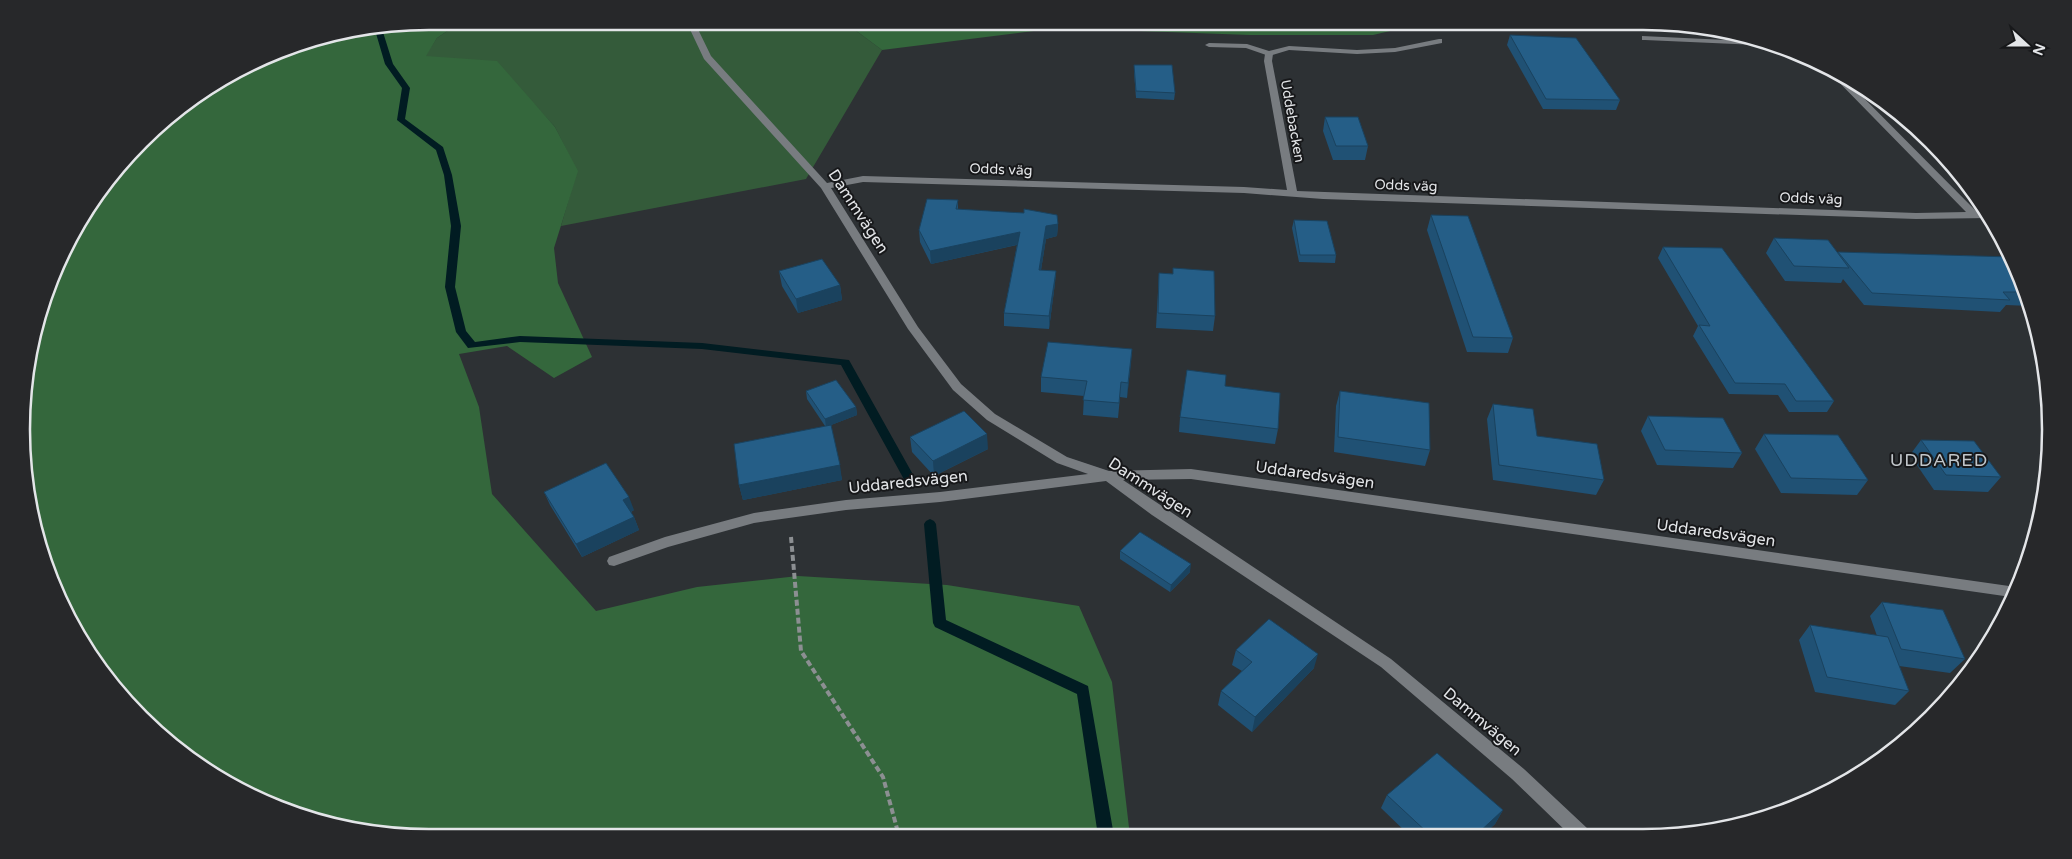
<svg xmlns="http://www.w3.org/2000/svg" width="2072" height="859" viewBox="0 0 2072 859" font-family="'Varela Round',sans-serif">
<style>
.green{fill:#345b3a}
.forest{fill:#34673c}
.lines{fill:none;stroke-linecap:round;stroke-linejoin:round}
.stream{fill:#011c22;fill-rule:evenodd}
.path{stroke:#8c8f92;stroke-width:4;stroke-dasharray:6 3;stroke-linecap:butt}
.lane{fill:#787c80;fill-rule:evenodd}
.street{fill:#787c80;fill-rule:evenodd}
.wall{fill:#205174}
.shaded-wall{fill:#1a425e}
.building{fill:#255e87;stroke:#1a425e}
.labels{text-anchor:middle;stroke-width:4;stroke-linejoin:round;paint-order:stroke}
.far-street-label{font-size:14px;fill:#e3e5e8;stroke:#17181a}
.street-label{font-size:16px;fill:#e3e5e8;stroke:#17181a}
.neighbourhood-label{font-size:18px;letter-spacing:1px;fill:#c1c6ca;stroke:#17181a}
.rim{fill:none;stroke:#e3e5e8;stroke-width:2.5}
</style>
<rect width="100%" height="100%" fill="#2d3134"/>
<polygon class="green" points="462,21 843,21 882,50 806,179 561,226 577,171 555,127 534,104 425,56 437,38"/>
<g class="forest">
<polygon points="429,21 462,21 437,38 426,56 497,61 555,127 578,171 554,248 558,283 592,357 554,378 507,346 459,354 479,407 492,494 596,611 697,587 798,576 947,585 1079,606 1112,682 1130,836 430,838 299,816 181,753 90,656 52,586 29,509 25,376 43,299 76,226 161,122 225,76 298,43"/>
<polygon points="843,21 1433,21 1373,35 1250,35 1057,28 882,50"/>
</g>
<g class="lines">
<g class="stream">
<polygon points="382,29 393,64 410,88 405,119 443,147 452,175 461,226 455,287 466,331 475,342 520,336 702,343 849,360 916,480 914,483 906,483 841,365 702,349 520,342 468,348 456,332 445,287 451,226 444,175 436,150 397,120 402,88 385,64 375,30"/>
<polygon points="930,519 934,521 936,524 946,620 1088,686 1114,836 1098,836 1077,694 935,627 933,623 924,524 926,521"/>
</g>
<polyline class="path" points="791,537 801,651 883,777 899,836"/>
<polygon class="lane" points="1439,39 1442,39 1442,43 1395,52 1357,54 1289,50 1269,56 1246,48 1209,47 1205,45 1209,43 1247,44 1269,51 1289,46 1357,50 1395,48"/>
<g class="street">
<polygon points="686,21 694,21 711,56 827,183 863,176 1244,187 1287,190 1264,61 1265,54 1269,52 1273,54 1272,61 1297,191 1916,213 1966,212 1827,70 1827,67 1839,73 1977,212 1986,212 1989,218 1916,219 1323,199 1244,193 863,182 831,188 918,327 961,384 995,414 1067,457 1109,471 1191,469 2016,587 2011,597 1191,479 1123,480 1391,659 1524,769 1588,829 1590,835 1570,835 1512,779 1381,667 1152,515 1106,481 940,502 846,510 754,523 668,547 614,566 609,565 607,561 609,557 665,537 754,513 846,500 940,492 1088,474 1057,463 987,420 953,390 908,329 821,188 704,59"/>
<polygon points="1642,36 1769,42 1781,46 1645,40 1642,40"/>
</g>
</g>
<g class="wall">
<polygon points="1510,35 1620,100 1616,110 1543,109 1507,45"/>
<polygon points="1134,65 1175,93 1174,100 1136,98 1134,72"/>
<polygon points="1325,117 1368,146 1365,160 1333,160 1323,131"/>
<polygon points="958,200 958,209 1058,224 1057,236 1046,239 1041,270 1056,271 1055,283 1049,329 1004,326 1004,313 1017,245 931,264 920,242 919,230"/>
<polygon points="1431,215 1513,338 1508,353 1467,352 1427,230"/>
<polygon points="1294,220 1336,255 1335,263 1299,262 1292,228"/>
<polygon points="1774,238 1837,252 2012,257 2030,306 2006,305 2000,312 1864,305 1843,279 1841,283 1785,281 1766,253"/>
<polygon points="1663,247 1834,401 1827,412 1789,412 1778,395 1729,394 1693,336 1698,326 1658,258"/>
<polygon points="1173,268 1215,316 1213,331 1156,328 1159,273 1173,274"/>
<polygon points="779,271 840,285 842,300 798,313 782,286"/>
<polygon points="1132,349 1127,398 1120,397 1118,418 1083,415 1084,396 1041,392 1041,377"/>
<polygon points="1225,386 1278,429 1275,444 1179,432 1180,417"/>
<polygon points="806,391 856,407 857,415 831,425 842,480 743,500 739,485 825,426 807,399"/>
<polygon points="1340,391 1430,450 1425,466 1334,452 1336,406"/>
<polygon points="1493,404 1537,436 1604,480 1596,495 1493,480 1487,419"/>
<polygon points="1648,416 1742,453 1733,468 1657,465 1641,431"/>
<polygon points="1764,434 1868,480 1857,495 1781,493 1755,449"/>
<polygon points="910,437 988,449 934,476 912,452"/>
<polygon points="1921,440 2001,477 1988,492 1934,490 1910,455"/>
<polygon points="544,492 634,510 631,512 634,517 639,530 582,557 550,505"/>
<polygon points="1120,551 1190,572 1170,592 1120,559"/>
<polygon points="1882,602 1965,659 1950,673 1899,666 1909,691 1895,705 1815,692 1799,640 1810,625 1877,636 1870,616"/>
<polygon points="1236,650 1314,668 1252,732 1218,705 1221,691 1242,671 1232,665"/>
<polygon points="1387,795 1503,810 1495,824 1483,835 1409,835 1381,808"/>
</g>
<g class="shaded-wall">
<polygon points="1058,224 1057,236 1046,239 1039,282 1039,270 1046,226"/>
<polygon points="1020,232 1020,244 931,264 930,251"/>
<polygon points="1056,271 1055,283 1049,329 1049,316"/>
<polygon points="840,285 842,300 798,313 796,299"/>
<polygon points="1132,349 1131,364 1127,398 1128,383"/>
<polygon points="856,407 857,415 826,427 825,419"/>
<polygon points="987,434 988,449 934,476 933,461"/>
<polygon points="840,465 842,480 743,500 739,485"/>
<polygon points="629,497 634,510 628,513 623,500"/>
<polygon points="634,517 639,530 582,557 576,544"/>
<polygon points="1191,564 1190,572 1170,592 1171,585"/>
<polygon points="1318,654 1314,668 1252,732 1255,717"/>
<polygon points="1503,810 1495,824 1483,835 1476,835"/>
</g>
<g class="building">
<polygon points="1510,35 1576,38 1620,100 1546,99"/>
<polygon points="1134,65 1172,65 1175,93 1136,91"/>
<polygon points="1325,117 1358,117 1368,146 1336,146"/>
<polygon points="927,199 958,200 956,209 1024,213 1024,209 1057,215 1058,224 1046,226 1039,270 1056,271 1049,316 1004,313 1020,232 930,251 919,230"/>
<polygon points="1431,215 1468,216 1513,338 1473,337"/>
<polygon points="1294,220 1327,221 1336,255 1300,255"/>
<polygon points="1774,238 1828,240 1849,268 1794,266"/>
<polygon points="1663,247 1722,248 1834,401 1796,401 1785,384 1735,383 1699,325 1710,326"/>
<polygon points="1838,252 2012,257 2025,292 2003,292 2010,300 1872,293"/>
<polygon points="822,259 840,285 796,299 779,271"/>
<polygon points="1173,268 1214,271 1215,316 1158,313 1159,273 1173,274"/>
<polygon points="1048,342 1132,349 1128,383 1121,382 1119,403 1083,400 1087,381 1041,377"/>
<polygon points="1187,370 1226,375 1225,386 1280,393 1278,429 1180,417"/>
<polygon points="836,380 856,407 825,419 806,391"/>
<polygon points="1340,391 1429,403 1430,450 1338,437"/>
<polygon points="1493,404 1533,409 1537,436 1597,444 1604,480 1499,465"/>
<polygon points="964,411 987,434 933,461 910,437"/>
<polygon points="1648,416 1723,418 1742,453 1665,450"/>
<polygon points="831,425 840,465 739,485 734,444"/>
<polygon points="1764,434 1838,435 1868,480 1791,478"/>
<polygon points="1921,440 1974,441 2001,477 1946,475"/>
<polygon points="606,463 629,497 623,500 634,517 576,544 544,492"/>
<polygon points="1140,532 1191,564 1171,585 1120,551"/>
<polygon points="1882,602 1943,610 1965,659 1901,649"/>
<polygon points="1269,619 1318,654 1255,717 1221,691 1252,662 1236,650"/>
<polygon points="1810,625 1888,637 1909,691 1827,677"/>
<polygon points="1437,753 1503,810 1476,835 1430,835 1387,795"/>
</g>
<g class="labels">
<g class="far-street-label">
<text transform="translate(1293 121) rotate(80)" y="5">Uddebacken</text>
<text transform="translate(1001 169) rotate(2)" y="5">Odds väg</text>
<text transform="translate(1406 185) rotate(2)" y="5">Odds väg</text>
<text transform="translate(1811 198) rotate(2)" y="5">Odds väg</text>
</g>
<g class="street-label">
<text transform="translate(859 211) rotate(57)" y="6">Dammvägen</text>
<text transform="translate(1315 474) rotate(8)" y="6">Uddaredsvägen</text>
<text transform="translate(908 481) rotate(-6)" y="6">Uddaredsvägen</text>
<text transform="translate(1151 487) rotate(33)" y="6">Dammvägen</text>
<text transform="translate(1716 532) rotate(8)" y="6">Uddaredsvägen</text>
<text transform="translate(1483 721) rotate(40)" y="6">Dammvägen</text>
</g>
<g class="neighbourhood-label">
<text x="1939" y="466">UDDARED</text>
</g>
</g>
<path d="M0 0H2072V859H0ZM429 30H1643A399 399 0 0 1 2042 429V430A399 399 0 0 1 1643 829H429A399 399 0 0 1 30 430V429A399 399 0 0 1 429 30Z" fill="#27282a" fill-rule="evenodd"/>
<path class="rim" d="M429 30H1643A399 399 0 0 1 2042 429V430A399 399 0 0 1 1643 829H429A399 399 0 0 1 30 430V429A399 399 0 0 1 429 30Z"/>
<g transform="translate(2027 45) rotate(111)" stroke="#17181a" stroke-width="4" paint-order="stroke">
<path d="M0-4L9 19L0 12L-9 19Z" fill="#e3e5e8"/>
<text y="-8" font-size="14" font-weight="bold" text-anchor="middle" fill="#e3e5e8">N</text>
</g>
</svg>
